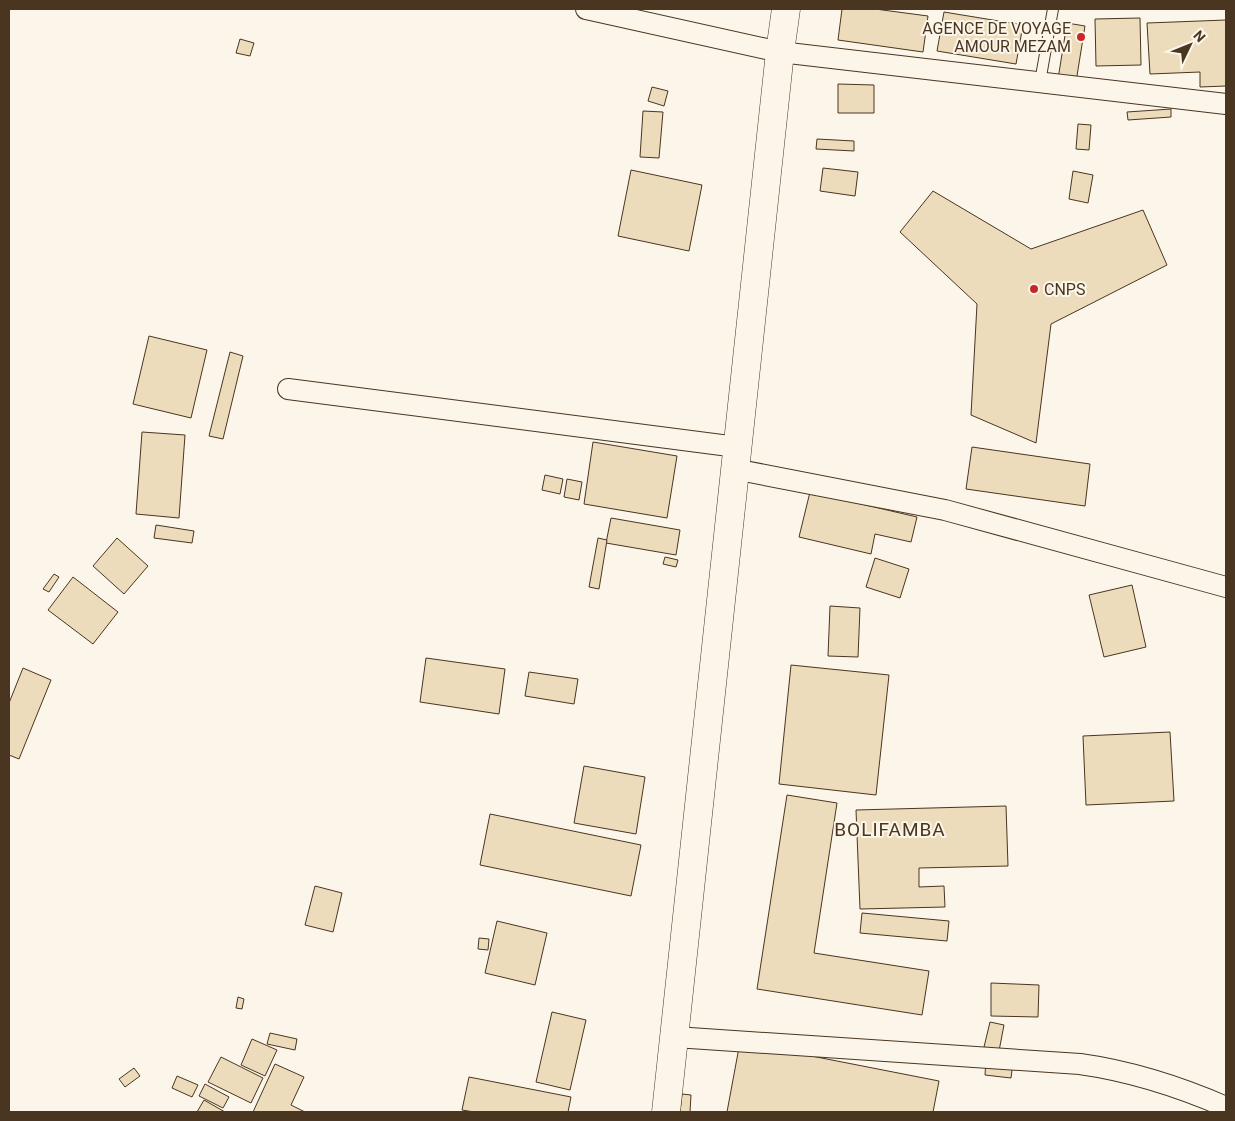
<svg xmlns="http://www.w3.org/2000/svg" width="1235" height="1121" viewBox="0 0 1235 1121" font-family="Roboto,sans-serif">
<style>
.building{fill:#ecdcbc;stroke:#4a3520}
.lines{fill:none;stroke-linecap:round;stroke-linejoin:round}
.service-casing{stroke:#4a3520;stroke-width:12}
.minor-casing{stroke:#4a3520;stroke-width:22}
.trunk-casing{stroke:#4a3520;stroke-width:29}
.service{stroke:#fbf6e9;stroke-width:10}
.minor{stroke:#fbf6e9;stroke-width:20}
.trunk{stroke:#fbf6e9;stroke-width:28}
.poi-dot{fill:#c62828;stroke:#fbf6e9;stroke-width:2}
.labels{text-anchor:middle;stroke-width:4;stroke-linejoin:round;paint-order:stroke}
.poi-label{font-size:16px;fill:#4a3520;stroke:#fbf6e9;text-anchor:end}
.quarter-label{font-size:19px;letter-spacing:1px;fill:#4a3520;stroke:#fbf6e9}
</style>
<rect width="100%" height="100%" fill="#fbf6e9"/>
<g class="building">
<polygon points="842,9 875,9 928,16 923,52 838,40"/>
<polygon points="944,12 1023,25 1016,64 937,51"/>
<polygon points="1140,18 1141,65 1096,66 1095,19"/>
<polygon points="1226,20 1226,86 1200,87 1200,72 1150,74 1147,23"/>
<polygon points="1067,23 1085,26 1076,82 1058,79"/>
<polygon points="240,39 254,43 250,56 236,53"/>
<polygon points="838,84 874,85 874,113 838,113"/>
<polygon points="652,87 668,91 664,106 648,101"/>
<polygon points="1171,109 1171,117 1128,120 1127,112"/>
<polygon points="643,111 663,112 659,158 640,157"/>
<polygon points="1078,124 1091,125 1089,150 1076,149"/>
<polygon points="817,139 854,141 854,151 816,149"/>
<polygon points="823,168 858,172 855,196 820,191"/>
<polygon points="631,170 702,185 689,251 618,236"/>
<polygon points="1073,171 1093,175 1088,203 1069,199"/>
<polygon points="933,191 1031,249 1143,210 1167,265 1051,324 1036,443 971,415 977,304 900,232"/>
<polygon points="149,336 207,350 191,418 133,404"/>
<polygon points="230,352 243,356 223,439 209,436"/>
<polygon points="142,432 185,435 179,518 136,514"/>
<polygon points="593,442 677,456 667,518 584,504"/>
<polygon points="972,447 1090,464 1085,506 966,489"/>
<polygon points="545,475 563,479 560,494 542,490"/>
<polygon points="567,479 582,482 579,500 564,497"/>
<polygon points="810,492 917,517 911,542 875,534 871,554 799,537"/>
<polygon points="611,518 680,530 676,555 606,543"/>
<polygon points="156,525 194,531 192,543 154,538"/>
<polygon points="117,538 148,566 124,594 93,566"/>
<polygon points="598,538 607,540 599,589 589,587"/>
<polygon points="665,557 678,560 676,567 663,564"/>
<polygon points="875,558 909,569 900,598 866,587"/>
<polygon points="54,574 59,577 49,592 43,589"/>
<polygon points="73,577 118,612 93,644 48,610"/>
<polygon points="1132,585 1146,647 1104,657 1089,595"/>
<polygon points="830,606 860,608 858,657 828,656"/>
<polygon points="426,658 505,669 499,714 420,702"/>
<polygon points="791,665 889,675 876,795 779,784"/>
<polygon points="23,668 51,680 19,759 9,755 9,703"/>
<polygon points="529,672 578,679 574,704 525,696"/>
<polygon points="1170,732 1174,801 1086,805 1083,736"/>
<polygon points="584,766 645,777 636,834 574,823"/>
<polygon points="787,795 837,803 814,953 929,971 922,1015 757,989"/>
<polygon points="1006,806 1008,866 919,868 919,887 944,886 945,907 860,909 856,810"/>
<polygon points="490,814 641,845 631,896 480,865"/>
<polygon points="315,886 342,893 333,932 305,925"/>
<polygon points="862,913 949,921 947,941 860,933"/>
<polygon points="497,921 547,933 535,985 485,973"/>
<polygon points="479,938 489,939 488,950 478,949"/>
<polygon points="991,983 1039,985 1038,1017 991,1016"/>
<polygon points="238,997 244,999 242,1009 236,1008"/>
<polygon points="552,1012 586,1020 570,1090 536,1082"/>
<polygon points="990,1022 1004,1025 999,1051 984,1047"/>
<polygon points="270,1033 297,1039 295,1050 267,1044"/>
<polygon points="252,1039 277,1050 265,1076 241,1065"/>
<polygon points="740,1042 939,1081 933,1112 727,1112"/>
<polygon points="221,1057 263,1078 251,1103 208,1082"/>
<polygon points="986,1059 1013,1062 1011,1078 985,1075"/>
<polygon points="275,1064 304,1077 291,1105 305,1112 253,1112"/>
<polygon points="134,1068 140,1076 125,1087 119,1079"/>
<polygon points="177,1076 198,1085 192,1097 172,1088"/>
<polygon points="469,1077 571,1097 568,1112 474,1112 462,1110"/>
<polygon points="205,1084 229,1097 223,1108 199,1096"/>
<polygon points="682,1094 691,1095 690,1112 680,1112"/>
<polygon points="204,1100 225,1112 197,1112"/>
</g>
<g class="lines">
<defs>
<polyline id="service" points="1040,82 1053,9"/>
<g id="minor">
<polyline points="586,9 780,52 1226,104"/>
<polyline points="288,389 737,447"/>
<polyline points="734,469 945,510 1226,587"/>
<path d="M675,1037L1080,1064C1130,1071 1180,1087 1226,1107"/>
</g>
<polyline id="trunk" points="666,1112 780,52 786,9"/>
</defs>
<use href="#service" class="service-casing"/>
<use href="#minor" class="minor-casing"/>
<use href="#trunk" class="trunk-casing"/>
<use href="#service" class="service"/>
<use href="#minor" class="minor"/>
<use href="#trunk" class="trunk"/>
</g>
<g class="poi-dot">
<circle cx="1081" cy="37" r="5"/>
<circle cx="1034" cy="289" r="5"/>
</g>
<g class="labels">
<g class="poi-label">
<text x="1071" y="34">AGENCE DE VOYAGE<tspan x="1071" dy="18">AMOUR MEZAM</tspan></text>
<text x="1044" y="295" text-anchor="start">CNPS</text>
</g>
<g class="quarter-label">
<text x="890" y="836">BOLIFAMBA</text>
</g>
</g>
<rect width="1235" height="1121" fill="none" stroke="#4a3520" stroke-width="20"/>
<g transform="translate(1190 45) rotate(47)" stroke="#fbf6e9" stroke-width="4" paint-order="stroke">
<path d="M0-4L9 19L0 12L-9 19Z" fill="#4a3520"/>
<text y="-8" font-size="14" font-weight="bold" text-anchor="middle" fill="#4a3520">N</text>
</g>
</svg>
